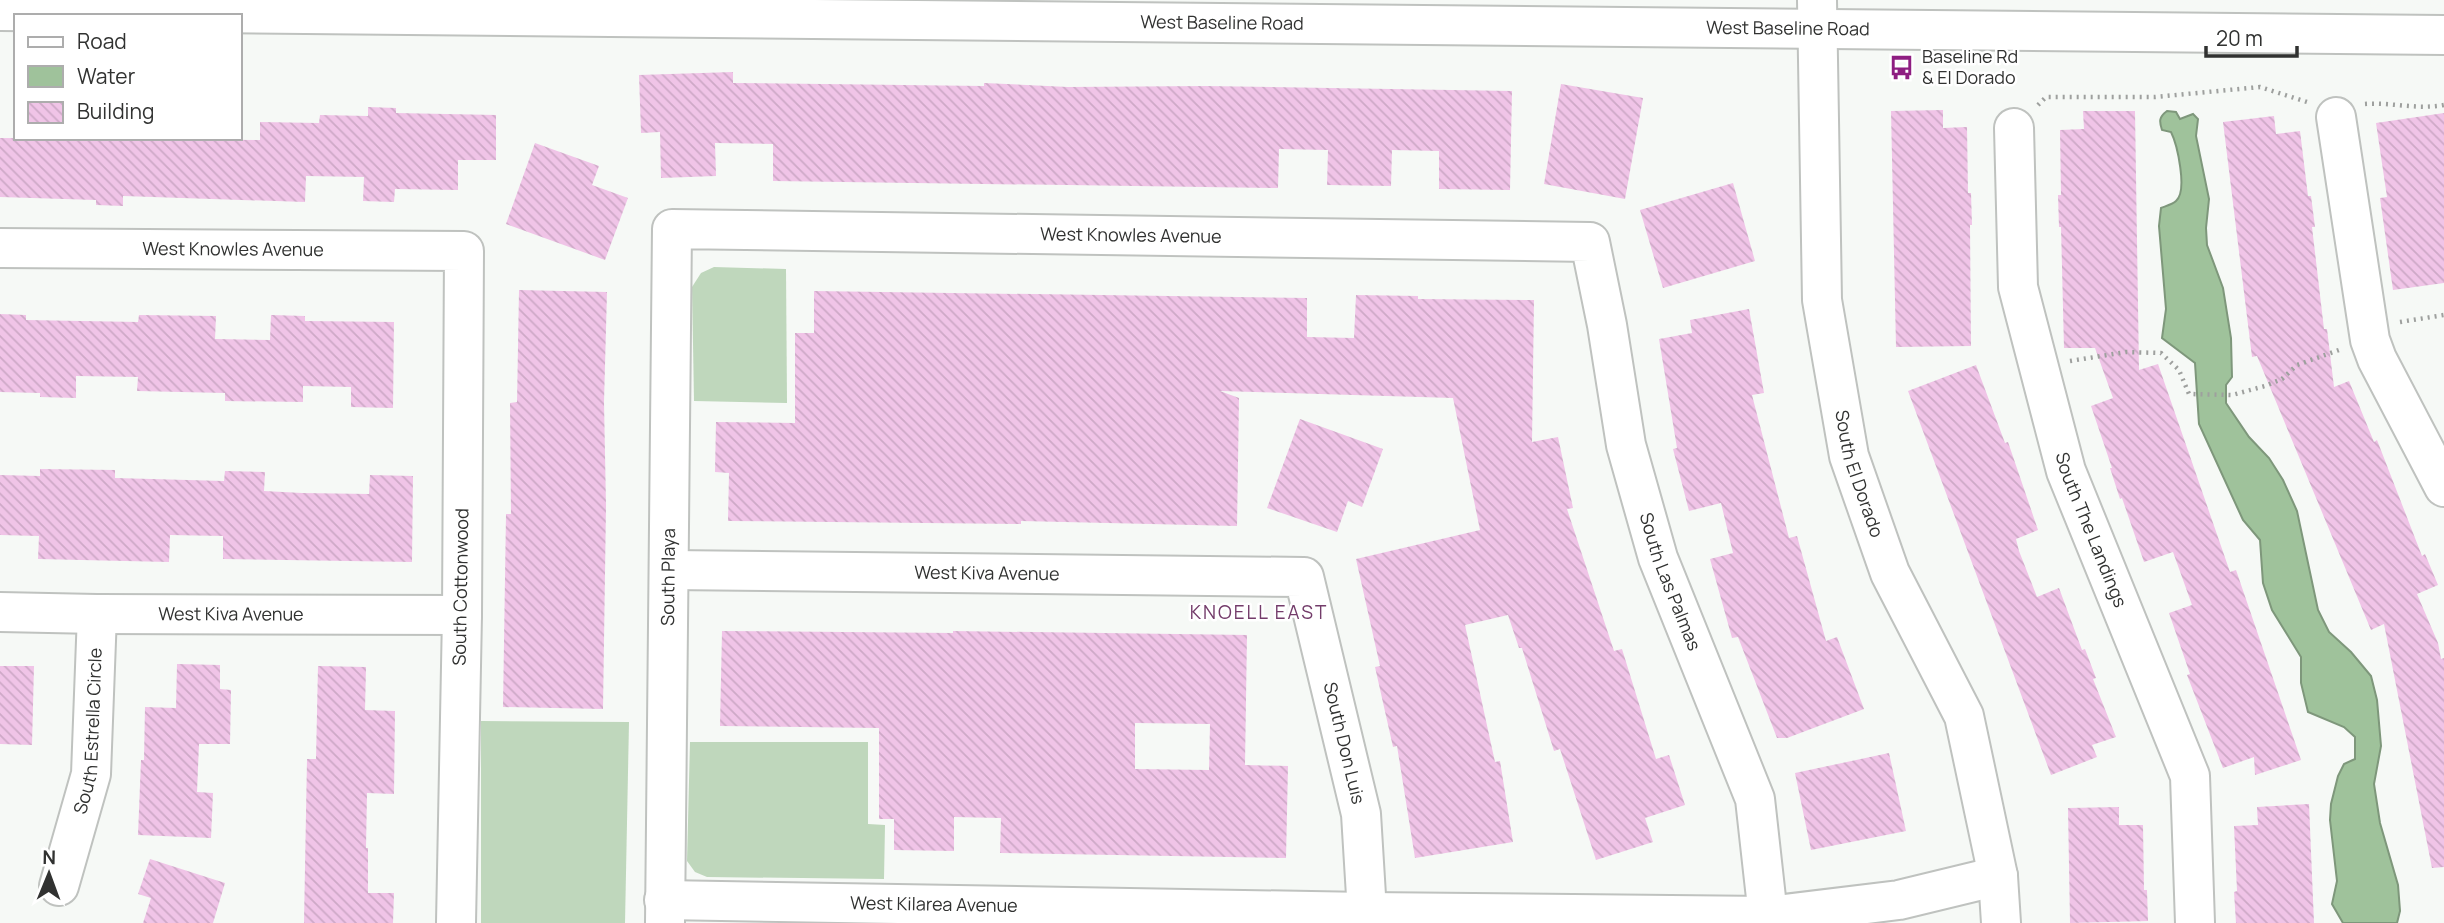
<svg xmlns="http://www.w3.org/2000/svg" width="2444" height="923" viewBox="0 0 2444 923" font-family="Manrope,sans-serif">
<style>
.grass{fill:#bfd7bc}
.water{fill:#9fc29b;stroke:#7e977b;stroke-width:2}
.building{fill:url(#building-back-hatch);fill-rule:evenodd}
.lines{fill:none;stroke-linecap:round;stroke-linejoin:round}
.minor-casing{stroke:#bfc2bf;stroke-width:42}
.major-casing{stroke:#bfc2bf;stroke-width:42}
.path{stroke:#9ea09e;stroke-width:4.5;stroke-dasharray:2 5;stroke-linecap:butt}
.minor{stroke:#fff;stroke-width:38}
.major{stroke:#fff;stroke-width:38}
.labels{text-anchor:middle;stroke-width:5;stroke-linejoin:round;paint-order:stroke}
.street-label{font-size:18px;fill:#313231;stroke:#fff}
.poi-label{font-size:18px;fill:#313231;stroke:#fff;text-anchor:start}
.neighbourhood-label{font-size:19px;letter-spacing:2px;fill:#733c6a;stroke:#fff}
</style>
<defs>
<pattern id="building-back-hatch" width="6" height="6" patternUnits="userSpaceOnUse" patternTransform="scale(1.75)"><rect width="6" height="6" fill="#f0c4e7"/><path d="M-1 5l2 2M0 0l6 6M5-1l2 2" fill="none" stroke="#cea9c7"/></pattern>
</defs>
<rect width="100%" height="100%" fill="#f6f9f6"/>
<g class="grass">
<polygon points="714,267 786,269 787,403 694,401 692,287 701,273"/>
<polygon points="481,721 629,722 625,923 481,923"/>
<polygon points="690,742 868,742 868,824 885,825 884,879 707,877 695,872 687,861"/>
</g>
<path class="water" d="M2167,111L2176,112L2180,119L2193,114L2198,119L2196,136L2209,199L2206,228L2207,245L2223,288L2231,338L2232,377L2226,385V403L2249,437L2269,458L2283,480L2297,511L2318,610L2329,632L2351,652L2371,676L2377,700L2381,746L2374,784L2380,823L2398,885L2400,911L2397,923H2343L2332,904L2337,881L2330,820L2331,804L2338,776L2344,764L2355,759V737L2344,727L2308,712L2301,683V657L2272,610L2263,583L2260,540L2243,520L2199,424L2195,363L2162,338L2166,309L2159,226L2161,208C2166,206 2173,204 2176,201C2188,191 2177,144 2171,132L2162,130C2159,121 2159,117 2167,111Z"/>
<g class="building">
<polygon points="733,72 733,83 984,86 984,83 1068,87 1206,86 1512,91 1510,190 1439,189 1439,151 1392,150 1391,186 1327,185 1328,150 1279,149 1278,188 773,181 773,144 715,143 716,176 661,178 660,132 641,133 639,75"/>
<polygon points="1561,84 1643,98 1625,199 1544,184"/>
<polygon points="368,107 396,108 396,113 496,115 496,160 458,160 458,190 395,189 394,202 363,201 364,177 306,176 305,202 123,196 123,206 96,205 96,200 0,197 0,138 260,140 260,122 319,123 320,115 368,116"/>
<polygon points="1943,110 1943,128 1967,127 1968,193 1971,193 1972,225 1970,225 1971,346 1896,347 1891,111"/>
<polygon points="2083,111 2135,111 2139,370 2158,364 2230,572 2236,570 2301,760 2255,775 2254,757 2223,768 2187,675 2190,674 2169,613 2192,605 2173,552 2144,562 2122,498 2120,499 2110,468 2112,468 2091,406 2113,398 2095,348 2064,348 2061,227 2059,227 2058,195 2061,195 2060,130 2084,129"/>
<polygon points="2444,113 2444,283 2393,290 2380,198 2387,197 2376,123"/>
<polygon points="2274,116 2276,134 2300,131 2308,196 2311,196 2315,227 2312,227 2324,329 2327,329 2334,387 2349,381 2374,442 2377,440 2422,556 2425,554 2438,585 2417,594 2438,643 2441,659 2444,658 2444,867 2432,868 2384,624 2371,630 2257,356 2252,357 2223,122"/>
<polygon points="535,143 599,166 592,185 628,198 605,260 506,224"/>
<polygon points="1733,183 1755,261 1663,288 1640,210"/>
<polygon points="519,290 607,292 604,402 606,506 603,709 503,707 506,514 511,514 510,403 517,402"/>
<polygon points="814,291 1307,298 1307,337 1354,338 1356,295 1418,296 1418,299 1534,300 1532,442 1558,437 1573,508 1567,509 1614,651 1622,649 1656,759 1669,755 1685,805 1645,818 1653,842 1596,860 1560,749 1554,751 1522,648 1519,648 1508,615 1465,625 1495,762 1500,761 1513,842 1415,858 1397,746 1393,747 1375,667 1380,666 1356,559 1480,530 1453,398 1220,391 1239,398 1237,526 1021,521 1021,524 728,521 729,473 715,472 716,422 795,423 795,333 814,333"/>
<polygon points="1749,309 1764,393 1752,395 1789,538 1797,536 1826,641 1837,637 1864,709 1787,738 1777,738 1738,637 1732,638 1710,559 1733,553 1721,503 1689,511 1673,449 1677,448 1659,339 1692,333 1690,320"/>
<polygon points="0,314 26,315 26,320 138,322 139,315 216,316 215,339 270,340 271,315 305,316 305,321 394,322 393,408 351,407 351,387 303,386 303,402 225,401 225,393 137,391 138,377 76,376 76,398 40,397 40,393 0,392"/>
<polygon points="1976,365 2005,443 2008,442 2038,530 2016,539 2019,551 2037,597 2059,588 2082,650 2085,649 2096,678 2093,679 2116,737 2092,745 2097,757 2051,775 1908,391"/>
<polygon points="1300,419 1383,449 1362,507 1348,501 1337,532 1267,508"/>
<polygon points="40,469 115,470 115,478 224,481 225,471 265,472 264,491 302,493 369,494 370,475 413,476 412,562 223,559 223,536 170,535 169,562 38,559 39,536 0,535 0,475 40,476"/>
<path d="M722,631L953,633V631L1247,635L1245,765L1288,766L1286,858L1000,853L1001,818L954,817V851L894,850V819H879V728L720,726ZM1135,723L1210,724L1209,770L1135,769Z"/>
<polygon points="177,664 220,665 220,689 231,690 230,744 199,744 197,792 213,793 211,838 138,835 141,760 144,760 145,707 176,708"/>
<polygon points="0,666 34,666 32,745 0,744"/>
<polygon points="318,666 366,667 365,710 395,711 394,794 367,793 366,848 368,848 368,893 394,893 393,923 304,923 307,759 316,759"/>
<polygon points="1889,753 1906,831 1811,850 1795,773"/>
<polygon points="2309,804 2314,923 2236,923 2234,892 2237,891 2234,826 2258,825 2257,807"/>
<polygon points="2119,807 2119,825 2143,825 2144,890 2147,890 2148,921 2070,923 2068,808"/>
<polygon points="150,859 225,883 213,923 143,923 151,898 138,894"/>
</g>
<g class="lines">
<defs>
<g id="minor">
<path id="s1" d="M1817,0L1822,300L1849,456L1890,573L1964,716L1998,876L2001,923"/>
<polyline points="2336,117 2370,340 2377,359 2444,487"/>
<path id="s2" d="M2014,128L2018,287L2066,471L2190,776L2195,923"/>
<path id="s3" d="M0,248L464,251L462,615L456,923"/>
<path id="s4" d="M670,570L1304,577L1361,814L1367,912"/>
<path id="s5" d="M0,612L97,614L462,615"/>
<path id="s6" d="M59,886L91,774L97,614"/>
<path id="s7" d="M664,900L1367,912L1768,916L1899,900L1998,876"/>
<path id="s8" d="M665,923L672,229L1590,242L1607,325L1626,445L1658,558L1755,799L1768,916"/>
</g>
<g id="major">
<path id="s9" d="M0,11L2444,35"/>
</g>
</defs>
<use href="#minor" class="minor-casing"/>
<use href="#major" class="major-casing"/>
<g class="path">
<path d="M2365,104C2391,102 2417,110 2444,105"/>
<polyline points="2038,105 2046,97 2155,97 2260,87 2307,102"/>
<polyline points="2400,322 2444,315"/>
<polyline points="2070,361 2126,352 2161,353 2179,370 2189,394 2232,395 2265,386 2282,379 2297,365 2339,350"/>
</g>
<use href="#minor" class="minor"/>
<use href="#major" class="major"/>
</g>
<defs>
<symbol id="bus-bare" viewBox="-9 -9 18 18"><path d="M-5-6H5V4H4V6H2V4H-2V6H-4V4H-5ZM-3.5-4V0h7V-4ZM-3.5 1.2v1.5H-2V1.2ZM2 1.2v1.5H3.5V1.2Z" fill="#8e1e81" stroke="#fff" stroke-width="2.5" paint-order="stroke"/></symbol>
</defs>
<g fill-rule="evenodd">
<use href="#bus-bare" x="1884" y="50" width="35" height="35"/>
</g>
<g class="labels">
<g class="street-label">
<text dy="6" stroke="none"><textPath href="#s9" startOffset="1222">West Baseline Road</textPath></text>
<text dy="6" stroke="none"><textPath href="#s9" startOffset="1788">West Baseline Road</textPath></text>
<text dy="6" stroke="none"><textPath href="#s8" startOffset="1153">West Knowles Avenue</textPath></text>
<text dy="6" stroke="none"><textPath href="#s3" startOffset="233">West Knowles Avenue</textPath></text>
<text dy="6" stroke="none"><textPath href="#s1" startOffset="478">South El Dorado</textPath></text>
<text dy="6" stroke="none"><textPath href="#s2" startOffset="413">South The Landings</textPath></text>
<text dy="6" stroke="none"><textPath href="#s4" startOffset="317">West Kiva Avenue</textPath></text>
<text dy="6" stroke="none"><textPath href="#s8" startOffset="346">South Playa</textPath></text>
<text dy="6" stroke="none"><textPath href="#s8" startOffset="1962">South Las Palmas</textPath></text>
<text transform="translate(461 587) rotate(-89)" y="6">South Cottonwood</text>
<text dy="6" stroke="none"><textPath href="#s5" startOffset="231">West Kiva Avenue</textPath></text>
<text dy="6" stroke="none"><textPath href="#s6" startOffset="159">South Estrella Circle</textPath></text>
<text dy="6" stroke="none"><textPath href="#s4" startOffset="805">South Don Luis</textPath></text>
<text dy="6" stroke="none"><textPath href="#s7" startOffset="270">West Kilarea Avenue</textPath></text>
</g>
<g class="poi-label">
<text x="1922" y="63">Baseline Rd<tspan x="1922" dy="21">&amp; El Dorado</tspan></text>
</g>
<g class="neighbourhood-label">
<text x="1259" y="619">KNOELL EAST</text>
</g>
</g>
<rect x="14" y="14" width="228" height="126" fill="#ffffff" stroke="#adadad" stroke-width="2"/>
<rect x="28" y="37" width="35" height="10" fill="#ffffff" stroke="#adadad" stroke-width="2"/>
<text x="77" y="49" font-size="21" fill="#313231">Road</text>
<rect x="28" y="66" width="35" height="21" fill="#9fc29b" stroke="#adadad" stroke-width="2"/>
<text x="77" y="84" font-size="21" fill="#313231">Water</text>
<rect x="28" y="102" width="35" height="21" fill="url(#building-back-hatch)" stroke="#adadad" stroke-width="2"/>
<text x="77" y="119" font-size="21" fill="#313231">Building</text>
<g transform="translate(49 874) rotate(1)" stroke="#ffffff" stroke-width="5" paint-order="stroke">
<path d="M0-5L12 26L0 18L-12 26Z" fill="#313231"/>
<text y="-10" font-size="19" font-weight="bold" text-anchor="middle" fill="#313231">N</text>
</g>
<path d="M2206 46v10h91v-10" fill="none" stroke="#313231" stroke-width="3.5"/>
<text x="2216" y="46" font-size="21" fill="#313231" stroke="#ffffff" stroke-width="5" paint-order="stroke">20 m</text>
</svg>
